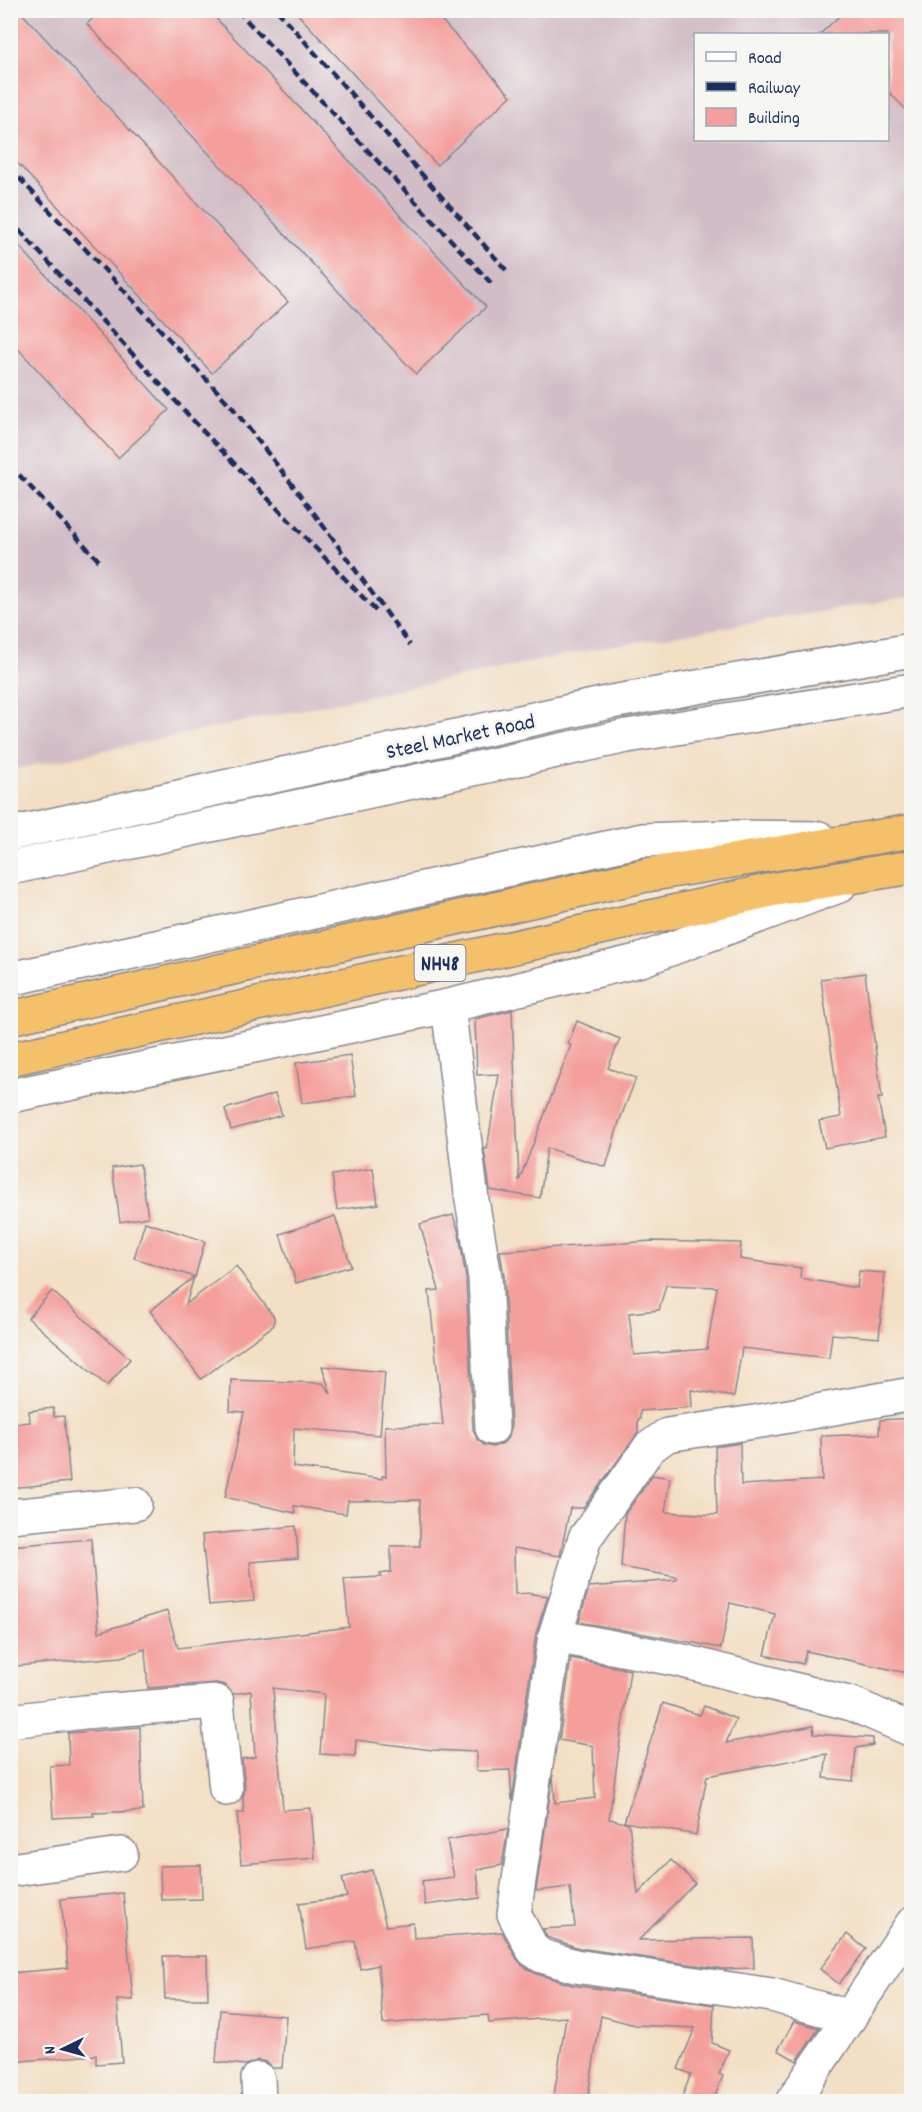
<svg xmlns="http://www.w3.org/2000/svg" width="922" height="2112" viewBox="0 0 922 2112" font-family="Dekko,sans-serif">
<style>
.industrial{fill:#d2bdc6;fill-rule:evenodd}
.building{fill:#f49f9b;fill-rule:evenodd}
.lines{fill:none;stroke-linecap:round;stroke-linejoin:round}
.minor-casing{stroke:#878791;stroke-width:36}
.highway-casing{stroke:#878791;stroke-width:36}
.minor{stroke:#fff;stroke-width:33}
.highway{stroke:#f4c16a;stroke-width:33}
.rail{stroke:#1b2f5e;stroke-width:4.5;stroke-dasharray:9 4.5;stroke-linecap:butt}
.labels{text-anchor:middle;stroke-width:6;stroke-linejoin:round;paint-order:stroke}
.shield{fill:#f6f6f2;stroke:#5d6b8a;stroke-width:1.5}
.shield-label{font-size:21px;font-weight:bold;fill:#1b2f5e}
.street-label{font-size:22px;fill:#1b2f5e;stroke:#f6f6f2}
</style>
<rect width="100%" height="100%" fill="#f6f6f2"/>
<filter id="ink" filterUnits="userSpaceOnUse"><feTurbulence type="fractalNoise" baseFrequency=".0167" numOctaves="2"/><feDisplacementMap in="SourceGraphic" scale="12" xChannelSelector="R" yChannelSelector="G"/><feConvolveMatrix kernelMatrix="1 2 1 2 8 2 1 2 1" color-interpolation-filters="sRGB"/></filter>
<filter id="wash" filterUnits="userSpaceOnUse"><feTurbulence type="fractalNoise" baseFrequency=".008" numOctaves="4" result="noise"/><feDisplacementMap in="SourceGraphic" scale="24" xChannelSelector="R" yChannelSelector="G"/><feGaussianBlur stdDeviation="1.35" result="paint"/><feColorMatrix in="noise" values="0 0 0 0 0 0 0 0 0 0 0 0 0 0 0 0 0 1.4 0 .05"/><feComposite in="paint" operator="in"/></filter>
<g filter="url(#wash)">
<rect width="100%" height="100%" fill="#f3dfc4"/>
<path class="industrial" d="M11,11H911V597L599,648L11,770ZM696,34H888V140H696Z"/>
<g id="blocks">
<g class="building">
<polygon points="10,10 19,10 288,302 212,373 10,155"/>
<polygon points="101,10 208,10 486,307 416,374 87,24"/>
<polygon points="294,10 432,10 511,96 437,165"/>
<polygon points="846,10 912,10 912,116 888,91 888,34 820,34"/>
<polygon points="10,236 169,410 118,458 10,340"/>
<polygon points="865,973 882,1098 878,1098 885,1137 825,1148 819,1121 841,1117 821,979"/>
<polygon points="512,1010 519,1181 571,1045 568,1044 577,1021 620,1039 608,1068 636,1078 619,1122 606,1167 547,1148 540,1198 490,1190 484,1148 487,1149 499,1074 477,1075 475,1019"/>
<polygon points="350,1055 356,1096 302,1103 296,1063"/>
<polygon points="275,1094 282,1115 231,1130 225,1109"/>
<polygon points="140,1164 148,1217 120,1222 112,1168"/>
<polygon points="373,1168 378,1204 337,1210 332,1175"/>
<path d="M453,1215L459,1233L466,1279L473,1429L477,1439L484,1445L493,1447L503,1443L509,1436L511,1427L504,1276L500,1251L652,1241L741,1243L740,1259L801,1268L800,1278L857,1288L859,1271L885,1273L879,1338L832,1334L829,1358L742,1348L734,1397L691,1390L692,1407L640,1411V1419H638V1433L583,1508H570L560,1556L514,1548L515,1594L532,1593V1594L548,1596L536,1633L512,1800L510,1770L476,1771V1752L432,1750L356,1740L355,1756L320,1754L324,1694L273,1688L283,1810L311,1808L315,1858L241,1864L237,1813H244L243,1797L245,1787L242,1759L255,1757L251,1691L233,1694L225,1685L216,1683L148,1688L145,1649L121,1657L16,1666L10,1604V1546L91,1539L99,1632L167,1611L178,1648L349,1627L344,1579L381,1577L380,1574L391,1572V1546H420V1500L348,1501L346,1514L294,1506L295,1513L225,1497L244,1412L230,1411L231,1380L323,1383L331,1394L322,1366L385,1372L380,1435L294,1428L293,1467L382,1479V1476H386L385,1426L443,1425L429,1291L439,1290L420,1224ZM666,1285L717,1287L707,1349L634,1355L629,1313L659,1310Z"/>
<polygon points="335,1216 351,1266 296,1283 280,1234"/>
<polygon points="145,1222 205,1241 195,1277 134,1258"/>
<polygon points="236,1266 274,1317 274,1325 201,1379 150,1311 194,1277 186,1304"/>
<polygon points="52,1291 130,1359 107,1386 28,1318"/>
<polygon points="53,1408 54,1417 64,1416 70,1482 10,1488 10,1424 30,1422 29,1411"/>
<polygon points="912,1418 912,1674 806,1651 803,1664 765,1655 775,1614 730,1603 721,1648 579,1622 589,1587 676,1580 676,1577 621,1567 625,1514 653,1475 670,1478 665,1512 717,1515 715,1447 740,1443 741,1485 822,1480 821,1436 879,1434 880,1420"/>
<polygon points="296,1526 298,1558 250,1562 254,1601 209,1605 202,1535"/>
<polygon points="571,1658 630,1670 609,1819 629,1824 638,1894 671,1860 695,1883 639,1940 753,1938 754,1968 722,1969 579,1948 547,1937 543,1929 575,1927 570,1887 536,1891 553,1775 555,1803 595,1798 593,1746 559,1740"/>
<polygon points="663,1703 700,1715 704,1706 736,1719 726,1743 813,1726 814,1734 873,1738 873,1745 856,1748 853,1781 824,1778 827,1754 707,1776 696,1835 624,1822"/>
<polygon points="140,1727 143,1811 93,1813 94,1816 53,1818 50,1766 69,1765 68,1733"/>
<polygon points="508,1829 502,1865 477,1870 480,1898 425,1905 422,1881 454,1877 447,1840"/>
<polygon points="201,1865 202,1899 161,1900 160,1866"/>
<polygon points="372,1870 386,1926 413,1923 414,1938 502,1932 517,1959 523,1966 537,1974 572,1985 714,2005 712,2043 729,2050 719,2074 723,2076 712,2102 680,2102 691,2074 678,2069 695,2028 635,2025 601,2016 587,2102 553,2102 566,2017 489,2023 488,2015 383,2024 378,1965 360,1969 355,1941 306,1949 299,1903 347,1897 342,1878"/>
<polygon points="123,1893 133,2000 117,2000 122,2062 96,2064 96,2055 10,2062 10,1973 68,1968 61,1899"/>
<polygon points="847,1934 866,1949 839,1984 820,1969"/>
<polygon points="163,1956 207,1956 208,1999 165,1999"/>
<polygon points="220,2010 286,2016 282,2068 272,2068 266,2062 258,2060 246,2065 216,2062"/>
<polygon points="794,2021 819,2028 797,2061 778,2050"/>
</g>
</g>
</g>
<g filter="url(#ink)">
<use href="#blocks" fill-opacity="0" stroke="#878791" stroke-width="1.5"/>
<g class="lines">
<defs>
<g id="minor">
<polyline points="10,834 611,702 912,650"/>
<polyline points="10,868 627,736 912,690"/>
<polyline points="10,979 642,840 730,837 819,838"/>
<polyline points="448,1006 472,1200 485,1277 492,1428"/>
<polyline points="10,1096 448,1006 641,960 839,886"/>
<polyline points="912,1394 761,1421 667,1435 649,1448 585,1538 555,1636 679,1660 852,1704 912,1730"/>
<polyline points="10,1516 135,1504"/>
<polyline points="555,1636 514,1914 533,1950 542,1956 575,1966 772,1995 850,2017"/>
<polyline points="10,1721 84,1712 217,1702 226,1789"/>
<polyline points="10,1870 121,1854"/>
<polyline points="258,2079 259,2102"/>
<polyline points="792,2102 912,1924"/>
</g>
<g id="highway">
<polyline points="10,1018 647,875 912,831"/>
<polyline points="10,1059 776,889 912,867"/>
</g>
</defs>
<use href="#minor" class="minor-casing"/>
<use href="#highway" class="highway-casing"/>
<use href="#minor" class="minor"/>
<use href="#highway" class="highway"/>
<g class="rail">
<polyline points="237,10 491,283"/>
<polyline points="277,10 507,271"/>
<polyline points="10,168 232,407 308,505 410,645"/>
<polyline points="10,220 203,431 377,612"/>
<polyline points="10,465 101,563"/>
</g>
</g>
</g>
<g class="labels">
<rect class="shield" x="414.5" y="945" width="51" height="36" rx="4.5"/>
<g class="shield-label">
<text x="440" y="970">NH48</text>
</g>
<g class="street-label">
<text transform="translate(460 735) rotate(-12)" y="8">Steel Market Road</text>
</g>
</g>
<rect width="922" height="2112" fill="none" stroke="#f6f6f2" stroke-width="36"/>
<rect x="694" y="33" width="195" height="108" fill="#f6f6f2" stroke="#9ea6b7" stroke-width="1.5"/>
<rect x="706" y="52" width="30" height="9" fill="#ffffff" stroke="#9ea6b7" stroke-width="1.5"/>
<text x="748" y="63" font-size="18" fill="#1b2f5e">Road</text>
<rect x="706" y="82" width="30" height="9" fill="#1b2f5e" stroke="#9ea6b7" stroke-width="1.5"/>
<text x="748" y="93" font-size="18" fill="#1b2f5e">Railway</text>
<rect x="706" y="108" width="30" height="18" fill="#f49f9b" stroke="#9ea6b7" stroke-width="1.5"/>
<text x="748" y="123" font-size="18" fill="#1b2f5e">Building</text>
<g transform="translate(63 2049) rotate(265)" stroke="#f6f6f2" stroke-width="4.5" paint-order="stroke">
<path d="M0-4.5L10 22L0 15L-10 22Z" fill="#1b2f5e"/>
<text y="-9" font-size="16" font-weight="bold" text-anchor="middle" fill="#1b2f5e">N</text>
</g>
</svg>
